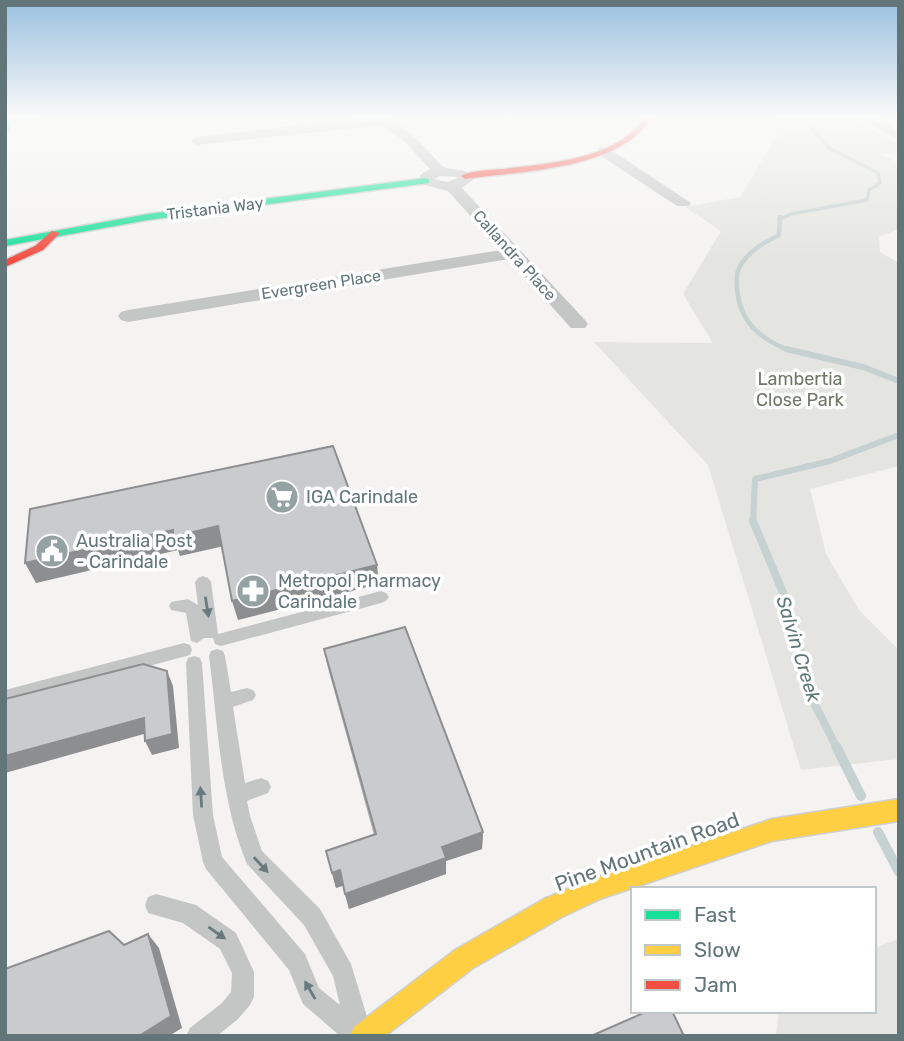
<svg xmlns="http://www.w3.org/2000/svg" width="904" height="1041" viewBox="0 0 904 1041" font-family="Rubik,sans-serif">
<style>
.green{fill:#e4e5e0}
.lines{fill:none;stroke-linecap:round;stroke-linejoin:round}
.stream-far4{stroke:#c6d1d1;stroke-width:3.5}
.stream-far3{stroke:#c6d1d1;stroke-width:4.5}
.stream-far2{stroke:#c6d1d1;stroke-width:6}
.stream-far1{stroke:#c6d1d1;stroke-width:8}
.stream{stroke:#c6d1d1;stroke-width:10}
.fast-casing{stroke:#cecfcf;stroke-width:3}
.slow-casing{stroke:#cecfcf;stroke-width:3}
.jam-casing{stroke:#cecfcf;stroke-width:3}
.lane{fill:#c4c6c6;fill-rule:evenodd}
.street{fill:#c4c6c6;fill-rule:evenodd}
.fast{fill:#16e098;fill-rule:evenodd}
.slow{fill:#ffcf43;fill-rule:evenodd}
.jam{fill:#f24e42;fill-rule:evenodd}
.wall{fill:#aeafaf}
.shaded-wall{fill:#8d8e8f}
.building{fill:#cacbcc;stroke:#8d8e8f;stroke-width:2}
.oneway{fill:#677a7e}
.labels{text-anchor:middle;stroke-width:7;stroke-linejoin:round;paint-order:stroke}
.far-street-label{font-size:16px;fill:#62767a;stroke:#fff}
.park-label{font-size:18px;fill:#6d7865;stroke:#fff}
.poi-label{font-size:18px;fill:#62767a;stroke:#fff;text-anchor:start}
.water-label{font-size:19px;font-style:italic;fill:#5d7676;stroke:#fff}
.near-street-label{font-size:21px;fill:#62767a;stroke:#fff}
</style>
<rect width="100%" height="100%" fill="#f4f3f2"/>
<g class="green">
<polygon points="768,117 847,117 899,144 899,153 883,154 899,164 899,229 879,237 880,252 899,263 899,466 810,489 826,554 859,610 899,650 899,759 801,770 708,465 594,342 713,343 683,294 721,231 685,207 740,197 777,136 766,129 772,128"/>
<polygon points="899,939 899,1036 776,1036 779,1011 874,1011 874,948"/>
</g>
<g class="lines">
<polyline class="stream-far4" points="780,219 791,214 867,200 869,190 880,183 878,173 829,148 801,117"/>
<path class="stream-far3" d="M780,217L779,235C763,243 745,253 738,271C736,275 737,283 737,288C739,321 760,340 791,351"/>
<g class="stream-far2">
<polyline points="786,349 863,367 899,381"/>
<polyline points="753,523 755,479 830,461 899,435"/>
</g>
<polyline class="stream-far1" points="753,521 789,607 815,705 837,748"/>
<g class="stream">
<polyline points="836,746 861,796"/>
<polyline points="878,832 899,872"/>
</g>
<defs>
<g id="fast">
<polygon points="5,117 12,117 9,129 5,131"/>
<polygon points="426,178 429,179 429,183 148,220 5,246 5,240 148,214"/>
</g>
<polygon id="slow" points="899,799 899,821 772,841 600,899 562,917 473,968 385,1036 350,1036 354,1027 455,950 544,899 589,880 772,819"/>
<g id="jam">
<path d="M645,117H652C620,170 521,171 465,179L461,176C472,170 490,170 503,169C549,163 617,160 645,117Z"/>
<polygon points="52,231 60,233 43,250 5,267 5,260 35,246"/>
</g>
</defs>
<use href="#fast" class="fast-casing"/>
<use href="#slow" class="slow-casing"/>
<use href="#jam" class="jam-casing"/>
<g class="lane">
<polygon points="203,576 208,578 211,582 218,634 381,591 386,593 389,597 386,601 381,603 221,646 215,644 213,638 204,638 197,643 191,641 186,613 171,610 169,606 171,602 188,599 198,605 195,582 198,578"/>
<polygon points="184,643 190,645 192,650 190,655 5,705 5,690"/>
<path d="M217,649L223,651L225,656L231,692L247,688L253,690L256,695L253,700L233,707L245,783L261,778L268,781L271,787L268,793L247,801L250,816L262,851L320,909L351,964L368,1020L361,1036H340L303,1004L289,970L206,869L203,862L193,815L186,663L188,658L194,656L200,658L202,663L213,815L222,857L305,954L319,988L340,1005L333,976L304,925L247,864C220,800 218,724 209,656L211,651Z"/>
<polygon points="156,894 196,905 236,933 254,972 254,997 250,1005 238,1019 217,1036 186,1036 190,1028 222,1003 231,992 232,973 220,949 183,923 148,913 145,905 148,897"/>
</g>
<g class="street">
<polygon points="5,117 42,117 36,121 7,124"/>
<path d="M373,117C397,115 416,138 432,155C436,159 440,165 444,167C457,172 464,166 474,179L462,188L585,320L588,324L585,328H571L509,259L128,322L121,320L118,316L121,312L128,310L501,250L448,191L421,184L420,175L430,169L404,141L382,125L197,145L190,141L197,137ZM440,176L457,177L458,178L447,182L434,179Z"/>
<polygon points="857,117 872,117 899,131 899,140"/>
<polygon points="603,147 608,148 691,203 689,206 677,206 598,154 598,148"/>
</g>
<use href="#fast" class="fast"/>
<use href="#slow" class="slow"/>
<use href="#jam" class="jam"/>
</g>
<polygon class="wall" points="324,649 483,832 482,849 446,861 446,874 349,909 343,886 336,888 332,873 374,835 328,668"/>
<g class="shaded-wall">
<polygon points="218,526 224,546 180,556 178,550 36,583 25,563 173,530"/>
<polygon points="377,565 379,584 238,620 232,601"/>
<polygon points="167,671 173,686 179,748 152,755 145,741"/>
<polygon points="144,718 151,732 5,773 5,756"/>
<polygon points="483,832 482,849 446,861 446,874 349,909 345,894 442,847"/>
<polygon points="340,870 344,885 336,888 332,873"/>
<polygon points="148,934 159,948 182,1028 169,1036 139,1036"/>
</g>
<g class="building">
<polygon points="333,446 377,565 232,601 218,526 173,537 173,530 25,563 30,509"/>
<polygon points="405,627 483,832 442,847 446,858 345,894 340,870 332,873 326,851 376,834 324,649"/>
<polygon points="143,664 167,671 172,734 145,741 144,718 5,756 5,699"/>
<polygon points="109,931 124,945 148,934 171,1016 139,1036 5,1036 5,969"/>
<polygon points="648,1011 672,1011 684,1036 591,1036"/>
</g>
<defs><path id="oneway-solid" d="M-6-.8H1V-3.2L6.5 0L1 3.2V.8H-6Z" transform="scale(1.75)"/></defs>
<g class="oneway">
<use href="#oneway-solid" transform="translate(207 607) rotate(81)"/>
<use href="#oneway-solid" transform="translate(201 797) rotate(-94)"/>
<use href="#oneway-solid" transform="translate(261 865) rotate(47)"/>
<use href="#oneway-solid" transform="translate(217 933) rotate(35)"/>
<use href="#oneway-solid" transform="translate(310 990) rotate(-120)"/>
</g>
<linearGradient id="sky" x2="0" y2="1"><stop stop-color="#9ac0df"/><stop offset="0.45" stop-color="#fafaf9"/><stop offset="1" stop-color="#fafaf9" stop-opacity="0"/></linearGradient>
<rect width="904" height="262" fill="url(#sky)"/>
<defs>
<symbol id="supermarket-disc" viewBox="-11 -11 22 22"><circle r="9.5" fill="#95a2a4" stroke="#fff"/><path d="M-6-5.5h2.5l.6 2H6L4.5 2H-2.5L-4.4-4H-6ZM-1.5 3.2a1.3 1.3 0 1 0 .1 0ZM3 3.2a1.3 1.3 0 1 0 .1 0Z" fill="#fff"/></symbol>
<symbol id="civic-disc" viewBox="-11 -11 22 22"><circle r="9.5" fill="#95a2a4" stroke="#fff"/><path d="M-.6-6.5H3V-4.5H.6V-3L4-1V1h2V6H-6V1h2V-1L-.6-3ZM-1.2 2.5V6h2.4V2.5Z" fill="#fff"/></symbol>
<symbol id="pharmacy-disc" viewBox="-11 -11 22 22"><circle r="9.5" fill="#95a2a4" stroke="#fff"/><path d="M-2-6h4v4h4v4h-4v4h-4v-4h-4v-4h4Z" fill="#fff"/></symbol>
</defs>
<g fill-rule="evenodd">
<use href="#supermarket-disc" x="263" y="478" width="38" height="38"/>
<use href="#civic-disc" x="33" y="532" width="38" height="38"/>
<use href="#pharmacy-disc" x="234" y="572" width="38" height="38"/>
</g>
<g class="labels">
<g class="far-street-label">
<text transform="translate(215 208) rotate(-7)" y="6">Tristania Way</text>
<text transform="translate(515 255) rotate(48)" y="6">Callandra Place</text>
<text transform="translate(321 284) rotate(-9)" y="6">Evergreen Place</text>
</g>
<g class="park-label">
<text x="800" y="385">Lambertia<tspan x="800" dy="21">Close Park</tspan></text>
</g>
<g class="poi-label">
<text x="306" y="503">IGA Carindale</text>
<text x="76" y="547">Australia Post<tspan x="76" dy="21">- Carindale</tspan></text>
<text x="278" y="587">Metropol Pharmacy<tspan x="278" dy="21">Carindale</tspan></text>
</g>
<g class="water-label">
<text transform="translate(799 649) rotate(73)" y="7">Salvin Creek</text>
</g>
<g class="near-street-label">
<text transform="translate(647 852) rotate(-20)" y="7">Pine Mountain Road</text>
</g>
</g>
<rect width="904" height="1041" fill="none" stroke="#62767a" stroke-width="14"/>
<rect x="631" y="887" width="245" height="126" fill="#ffffff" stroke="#c0c8ca" stroke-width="2"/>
<rect x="645" y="910" width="35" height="10" fill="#16e098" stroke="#c0c8ca" stroke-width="2"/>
<text x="694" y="922" font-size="21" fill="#62767a">Fast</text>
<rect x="645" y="945" width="35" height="10" fill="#ffcf43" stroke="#c0c8ca" stroke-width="2"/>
<text x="694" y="957" font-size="21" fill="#62767a">Slow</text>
<rect x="645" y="980" width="35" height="10" fill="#f24e42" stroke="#c0c8ca" stroke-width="2"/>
<text x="694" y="992" font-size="21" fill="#62767a">Jam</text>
</svg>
